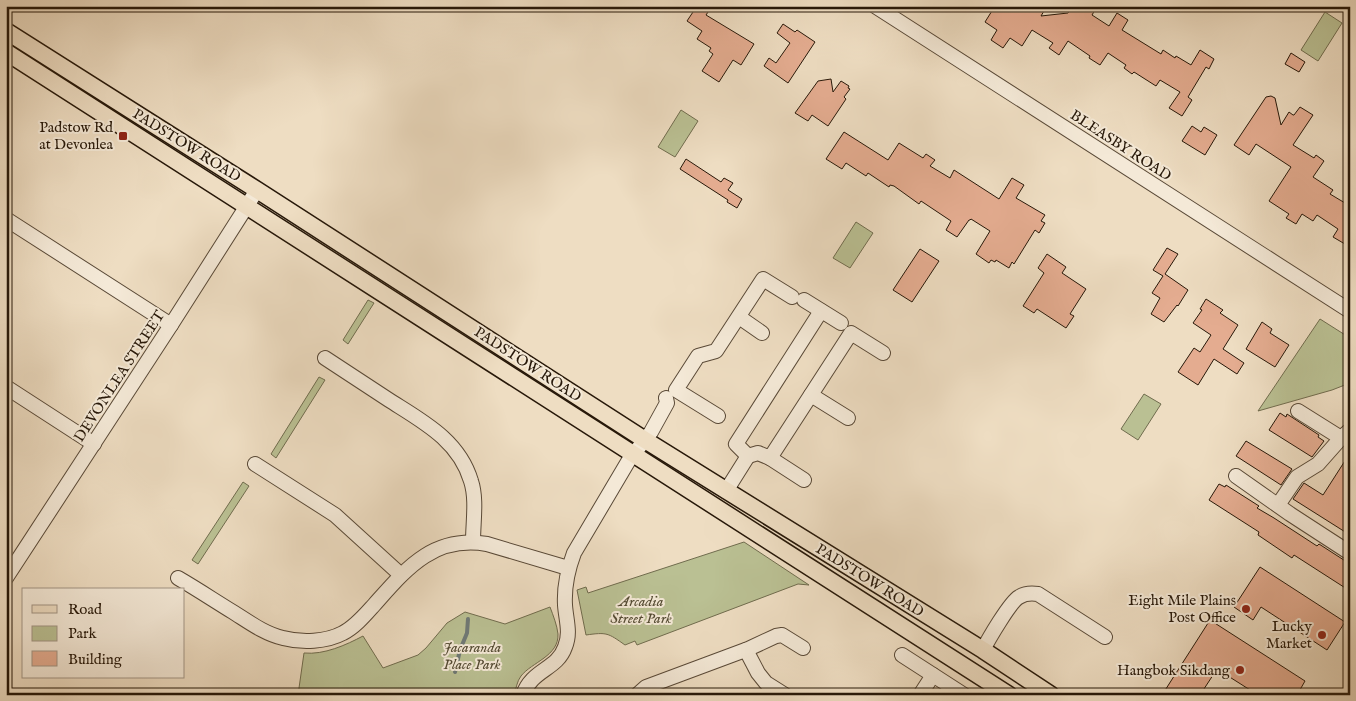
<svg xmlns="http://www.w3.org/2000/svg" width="1356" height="701" viewBox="0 0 1356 701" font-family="'IM FELL English',serif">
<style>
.green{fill:#bac093;stroke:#706c4e}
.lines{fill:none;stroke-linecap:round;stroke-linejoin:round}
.stream{stroke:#6f7976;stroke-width:4}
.building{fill:#e4ac90;stroke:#271809}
.minor-casing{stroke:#594937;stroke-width:16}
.major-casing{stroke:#271809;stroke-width:19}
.minor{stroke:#f4e9d7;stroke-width:14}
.major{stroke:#eeddc2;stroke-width:16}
.poi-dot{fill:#8f2418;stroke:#f4e9d7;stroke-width:2}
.labels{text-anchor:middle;stroke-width:4;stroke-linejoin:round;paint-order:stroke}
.poi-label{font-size:15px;fill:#271809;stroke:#f4e9d7;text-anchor:end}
.street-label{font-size:15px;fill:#271809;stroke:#f4e9d7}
.park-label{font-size:15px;font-style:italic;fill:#534a32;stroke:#f4e9d7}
</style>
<rect width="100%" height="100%" fill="#eeddc2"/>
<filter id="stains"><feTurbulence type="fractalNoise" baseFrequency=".004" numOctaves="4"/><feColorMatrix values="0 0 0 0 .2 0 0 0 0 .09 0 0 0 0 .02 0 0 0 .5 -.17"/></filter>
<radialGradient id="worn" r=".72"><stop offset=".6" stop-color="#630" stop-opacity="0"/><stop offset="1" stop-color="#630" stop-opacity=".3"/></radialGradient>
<g class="green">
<polygon points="1325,12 1342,23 1318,61 1301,50"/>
<polygon points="681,110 698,121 675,157 658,147"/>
<polygon points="856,222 873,233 850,268 833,258"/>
<polygon points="368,300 374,303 348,344 343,340"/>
<polygon points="1320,319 1350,338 1350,383 1332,390 1258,411"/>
<polygon points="319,377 325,380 276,458 271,454"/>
<polygon points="1144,394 1161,404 1138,440 1121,429"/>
<polygon points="243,482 249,486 198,564 192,560"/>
<path d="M744,542L809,585L798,584L637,645L635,641L625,645C608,633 607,632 586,635L577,590L586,587L588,593Z"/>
<path d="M550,607C553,615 557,625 558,634C559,656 532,662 521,676C517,681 516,689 514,695H298L304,653C324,655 346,645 363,636L383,668L418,655L426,648L447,623L465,612L505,624Z"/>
</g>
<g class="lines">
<polyline class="stream" points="455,672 460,650 467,633 468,619"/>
</g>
<g class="building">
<polygon points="697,6 712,6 706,15 754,44 741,65 733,60 719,82 702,71 713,54 709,51 711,48 697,39 702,31 687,21"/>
<polygon points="995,6 1047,6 1041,16 1068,13 1073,6 1089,6 1095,10 1092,15 1109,26 1117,13 1128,20 1122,30 1161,54 1163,50 1175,58 1176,56 1191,65 1200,50 1214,59 1209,69 1206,67 1188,97 1192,100 1182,116 1169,108 1180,92 1160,80 1156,86 1134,72 1132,74 1124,68 1126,65 1108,53 1100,65 1089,58 1090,56 1068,41 1059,55 1049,48 1053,43 1032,30 1022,46 1010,38 1003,48 991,40 997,30 985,22"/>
<polygon points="783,24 795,32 797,30 815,42 788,83 764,66 769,58 776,63 790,43 777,33"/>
<polygon points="1291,53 1305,62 1299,72 1285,64"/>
<polygon points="831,79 833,92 841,81 849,86 848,88 850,89 844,97 846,99 828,126 812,115 808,121 795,113 818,81"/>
<polygon points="1271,96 1275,98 1281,125 1289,112 1293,115 1294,115 1300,107 1313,115 1293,145 1314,158 1316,155 1324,161 1313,177 1333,190 1330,194 1350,206 1350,247 1333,237 1338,229 1317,215 1313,221 1302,214 1296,224 1286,218 1289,214 1269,201 1291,167 1256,144 1249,155 1234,145 1266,97"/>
<polygon points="1192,126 1201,132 1204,127 1217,135 1205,155 1182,141"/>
<polygon points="844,132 888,160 899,143 923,158 926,154 935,160 930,166 950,178 954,170 999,199 1012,178 1024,185 1016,198 1045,215 1041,221 1045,223 1039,233 1035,230 1014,264 1012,262 1009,268 996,260 995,262 991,260 989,263 976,254 990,231 971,219 970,220 969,220 957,237 946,230 951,221 921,201 919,204 894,186 890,185 889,187 868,173 866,176 846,163 842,169 826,159"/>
<polygon points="686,159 721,182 724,178 733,183 728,190 742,199 737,208 727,202 728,200 680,169"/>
<polygon points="1167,248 1178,254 1165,274 1188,290 1178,306 1177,305 1164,322 1151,314 1160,298 1152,293 1163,276 1153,270"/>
<polygon points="920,249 939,261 912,302 893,290"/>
<polygon points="1047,254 1066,267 1062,273 1086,289 1070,314 1074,316 1066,328 1037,309 1034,313 1023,306 1044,273 1038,268"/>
<polygon points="1206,299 1223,310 1220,313 1238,325 1223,349 1244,363 1237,374 1214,359 1198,385 1178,372 1194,348 1200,352 1211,335 1193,323 1202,310 1200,309"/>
<polygon points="1262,322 1272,329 1270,333 1289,345 1275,367 1246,349"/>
<polygon points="1280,413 1286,417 1287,414 1319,435 1318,437 1324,441 1312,457 1269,430"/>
<polygon points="1246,441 1292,469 1281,485 1236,456"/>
<polygon points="1350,453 1350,535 1293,499 1304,483 1323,495"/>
<polygon points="1219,484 1225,487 1226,485 1259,506 1257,508 1274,518 1317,546 1319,544 1350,564 1350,591 1294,555 1292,558 1258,535 1259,532 1209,500"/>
<polygon points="1260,567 1345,622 1327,650 1261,607 1253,620 1234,607"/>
<polygon points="1210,620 1305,681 1297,695 1258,695 1217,669 1200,695 1162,695"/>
</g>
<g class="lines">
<defs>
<g id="minor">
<polyline points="875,6 1350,311"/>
<polyline points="6,219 171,325"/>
<polyline points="804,300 841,323"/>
<polyline points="739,317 762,333"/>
<path d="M325,358C346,372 368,386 389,400C422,421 459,440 471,481C477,499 473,522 473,542"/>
<polyline points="6,387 94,444"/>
<polyline points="811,395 848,418"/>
<polyline points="1298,411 1341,438"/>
<polyline points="718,416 676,390 698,356 716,351 763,279 792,297"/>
<polyline points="748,456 758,453 770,458 851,333 883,353"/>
<polyline points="748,456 736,444 821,311"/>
<polyline points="770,458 804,480"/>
<polyline points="255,464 335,515 401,575"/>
<polyline points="1236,476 1290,514 1350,553"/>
<polyline points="726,491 748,456"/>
<polyline points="1278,505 1297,477 1318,464 1341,438 1350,430"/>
<polyline points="6,578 171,325 257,190"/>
<path d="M178,578C197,589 215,601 233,612C249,622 265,634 283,638C302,643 326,642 343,633C355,627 365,615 374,605C406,569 433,535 487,544L568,568"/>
<polyline points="746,650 758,673 766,683 785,695"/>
<path d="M983,650C988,640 1010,602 1019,597C1025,593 1031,593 1038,594L1105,637"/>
<polyline points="902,655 964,695"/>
<path d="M523,695C532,669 557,670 565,647C571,633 566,620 565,605C564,587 568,569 574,553L629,460L651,432L667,403L666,398"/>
<polyline points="637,695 646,687 748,649 776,636 782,635 803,648"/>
<polyline points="920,695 933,675"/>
</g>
<g id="major">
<polyline points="6,31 257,190 645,440 983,650 1051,695"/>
<polyline points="6,52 1009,695"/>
</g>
</defs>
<use href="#minor" class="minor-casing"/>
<use href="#major" class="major-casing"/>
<use href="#minor" class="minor"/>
<use href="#major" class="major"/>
</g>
<g class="poi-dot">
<rect x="118" y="131" width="10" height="10" rx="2.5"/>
<circle cx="1246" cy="609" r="5"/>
<circle cx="1322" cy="635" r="5"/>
<circle cx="1240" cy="670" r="5"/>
</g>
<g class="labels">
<g class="poi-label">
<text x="113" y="132">Padstow Rd<tspan x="113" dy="17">at Devonlea</tspan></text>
<text x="1236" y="605">Eight Mile Plains<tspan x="1236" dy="17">Post Office</tspan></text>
<text x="1312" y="631">Lucky<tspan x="1312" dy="17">Market</tspan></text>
<text x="1230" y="675">Hangbok Sikdang</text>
</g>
<g class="street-label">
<text transform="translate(187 145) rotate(32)" y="5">PADSTOW ROAD</text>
<text transform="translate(1121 145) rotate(33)" y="5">BLEASBY ROAD</text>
<text transform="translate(528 364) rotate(33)" y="5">PADSTOW ROAD</text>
<text transform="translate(119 376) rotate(-57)" y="5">DEVONLEA STREET</text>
<text transform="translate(870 580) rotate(32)" y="5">PADSTOW ROAD</text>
</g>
<g class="park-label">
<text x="641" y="606">Arcadia<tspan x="641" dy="17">Street Park</tspan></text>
<text x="472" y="652">Jacaranda<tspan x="472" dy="17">Place Park</tspan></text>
</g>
</g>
<rect width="1356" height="701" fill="none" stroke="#eeddc2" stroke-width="25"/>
<rect x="8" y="8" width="1341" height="686" fill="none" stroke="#271809" stroke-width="2.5"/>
<rect x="12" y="12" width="1331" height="676" fill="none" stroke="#271809"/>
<rect x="22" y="588" width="162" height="90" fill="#f4e9d7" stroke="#a29585"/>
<rect x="32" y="605" width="25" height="8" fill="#eeddc2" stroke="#a29585"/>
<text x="68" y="614" font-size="15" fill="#271809">Road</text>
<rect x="32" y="626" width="25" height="15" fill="#bac093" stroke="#a29585"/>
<text x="68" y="638" font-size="15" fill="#271809">Park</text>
<rect x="32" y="651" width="25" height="15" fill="#e4ac90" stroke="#a29585"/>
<text x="68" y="664" font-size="15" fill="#271809">Building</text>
<rect width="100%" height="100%" filter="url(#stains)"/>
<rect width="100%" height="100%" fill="url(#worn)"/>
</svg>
